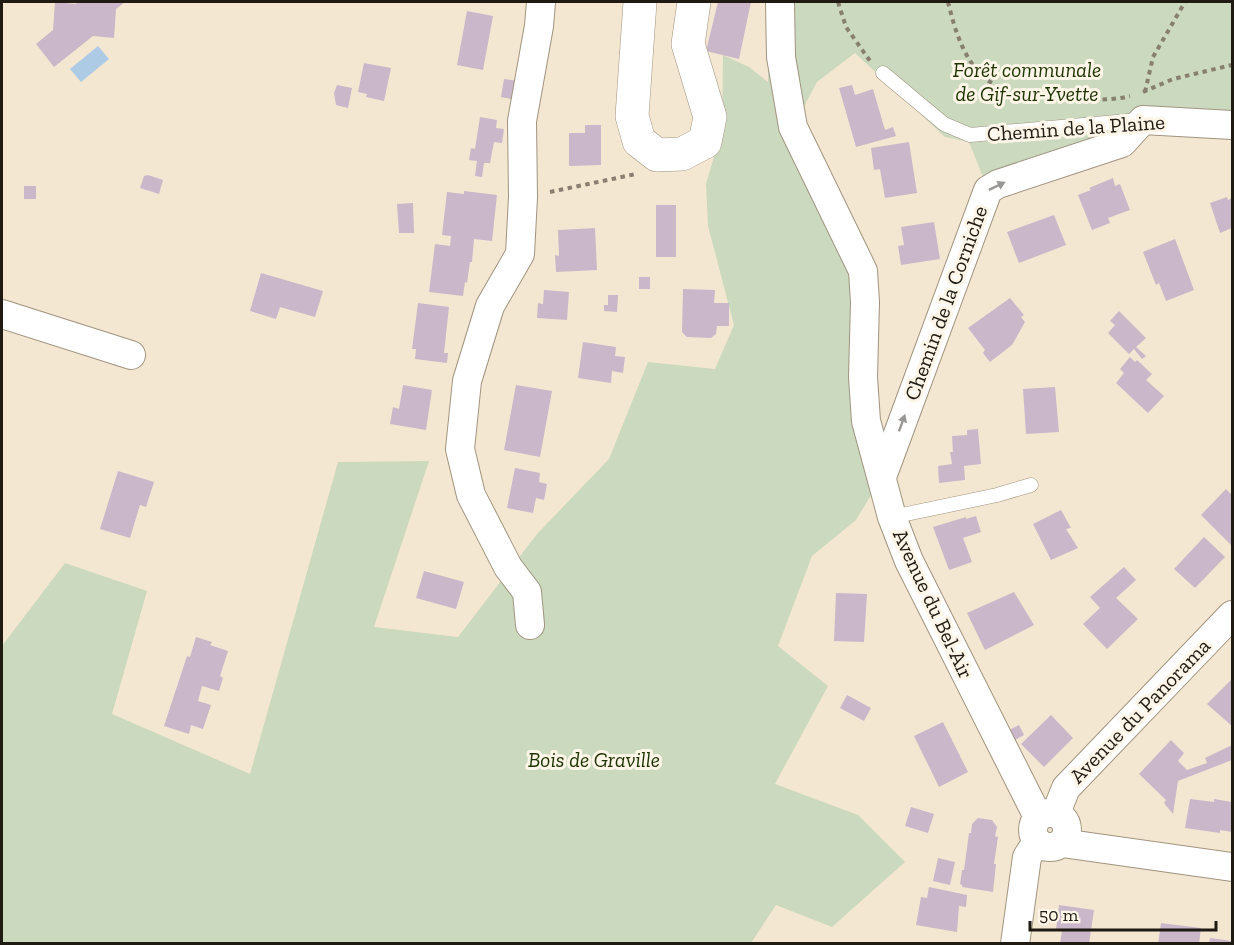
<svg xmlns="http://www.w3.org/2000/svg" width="1234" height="945" viewBox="0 0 1234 945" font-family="'Zilla Slab',serif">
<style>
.green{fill:#cbd9be}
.water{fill:#aecbe6}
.building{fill:#cab7ca}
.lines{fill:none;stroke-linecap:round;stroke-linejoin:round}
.lane-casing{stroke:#a0947f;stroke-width:15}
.street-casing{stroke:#a0947f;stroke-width:30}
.secondary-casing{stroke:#a0947f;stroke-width:34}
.path{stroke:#887f70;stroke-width:4;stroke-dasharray:4.5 4.5;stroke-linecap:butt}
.lane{stroke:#fff;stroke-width:14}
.street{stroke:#fff;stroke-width:28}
.secondary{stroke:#fff;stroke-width:33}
.oneway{fill:#9a9894}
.labels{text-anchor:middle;stroke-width:6;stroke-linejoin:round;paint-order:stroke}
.park-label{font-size:21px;font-style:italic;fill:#1c3200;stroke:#fdf5e8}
.street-label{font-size:21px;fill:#1f1a12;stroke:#fdf5e8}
</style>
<rect width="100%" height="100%" fill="#f4e7d1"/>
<polygon class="green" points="768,2 1232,2 1232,114 1165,113 985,182 969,142 945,137 855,53 817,82 793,127 853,249 882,477 856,520 812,556 778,646 828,686 775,784 858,815 905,862 832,927 776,905 751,943 2,943 2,646 65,563 147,591 112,714 250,774 338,462 429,461 374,627 458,637 537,534 609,459 648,362 715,369 734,325 708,226 706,184 722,129 723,55 749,67 768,82"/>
<polygon class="water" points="98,46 109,59 81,82 70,69"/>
<g class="building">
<polygon points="55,2 75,4 79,2 125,2 116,9 114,38 93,36 54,67 36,44 53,30"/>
<polygon points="718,2 751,2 739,59 706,51"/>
<polygon points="467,11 493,16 483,70 457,65"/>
<polygon points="364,63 391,68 384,101 366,97 367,94 358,92"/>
<polygon points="504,79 518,81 516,100 501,97"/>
<polygon points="337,85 352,88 348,108 336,105 334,93"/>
<polygon points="852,85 855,95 873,89 885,130 893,127 896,136 856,147 839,88"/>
<polygon points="480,117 497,120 496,128 504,129 502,143 494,142 490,163 484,163 482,177 475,176 477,161 469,160 471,148 475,149"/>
<polygon points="585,125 601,125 601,165 569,166 569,133 585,133"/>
<polygon points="909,142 917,193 885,198 880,169 874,170 871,148"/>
<polygon points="148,175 163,180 159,194 140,188 144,176"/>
<polygon points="1113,178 1115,186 1120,184 1130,210 1108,218 1110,223 1092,230 1078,195 1091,190 1089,188"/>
<rect x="24" y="186" width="12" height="13"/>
<polygon points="464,191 497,195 492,241 474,239 472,262 470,262 467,283 465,282 463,296 429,292 435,244 450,246 451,236 442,235 447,192 464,194"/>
<polygon points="1227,197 1228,200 1232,198 1232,228 1220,233 1210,203"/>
<polygon points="413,203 414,233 399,233 397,204"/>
<rect x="656" y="205" width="20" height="52"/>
<polygon points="1054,215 1066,245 1019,263 1007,232"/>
<polygon points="934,222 940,259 901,265 898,246 904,245 901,227"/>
<polygon points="595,228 597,270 556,272 555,255 559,256 558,230"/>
<polygon points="1175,239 1194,290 1166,301 1159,283 1156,285 1143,252"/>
<polygon points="261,273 323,291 315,317 280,307 276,319 250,311"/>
<rect x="639" y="277" width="11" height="12"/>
<polygon points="683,289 715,290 714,303 729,303 729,326 717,326 716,334 711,338 687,337 682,332"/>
<polygon points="544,290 569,292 567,320 537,318 538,303 543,304"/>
<polygon points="608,295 618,295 617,312 604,311 604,305 608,305"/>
<polygon points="1010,298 1024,315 1021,317 1025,322 1012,345 990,362 983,353 985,350 968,328"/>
<polygon points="418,303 449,307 444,353 448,353 447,363 415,359 416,349 412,349"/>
<polygon points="1119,311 1146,338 1136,347 1146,356 1142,359 1134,349 1129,354 1108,333 1115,325 1110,321"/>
<polygon points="583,342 616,347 615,356 625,357 623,373 612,371 611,383 578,378"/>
<polygon points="1130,357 1135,362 1137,360 1152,374 1146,380 1164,396 1148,413 1116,383 1124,373 1120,369"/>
<polygon points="403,385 432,390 426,430 390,424 393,407 399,409"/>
<polygon points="516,385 552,391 540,457 504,450"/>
<polygon points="1055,387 1059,432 1026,434 1023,389"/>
<polygon points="978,429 981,464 964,466 965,480 939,483 938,466 952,464 950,452 953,452 952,436 967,435 967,430"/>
<polygon points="515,468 540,473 539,482 547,484 544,500 536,498 533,513 507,508"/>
<polygon points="118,471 154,482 146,507 140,505 130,538 100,529"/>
<polygon points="1226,489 1232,495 1232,546 1201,515"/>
<polygon points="1061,510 1071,528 1066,529 1078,548 1051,560 1033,524"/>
<polygon points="976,516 981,532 963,538 972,562 949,570 933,527 966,517 966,519"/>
<polygon points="1204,537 1225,557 1195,588 1174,569"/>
<polygon points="1124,567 1136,580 1116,598 1138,619 1107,649 1083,624 1100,608 1090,597"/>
<polygon points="424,571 464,582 456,609 416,598"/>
<polygon points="1014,592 1034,625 985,650 967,613"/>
<polygon points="836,593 867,594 864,642 834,641"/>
<polygon points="196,637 212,642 210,645 228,651 220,676 223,678 219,691 202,686 198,701 211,705 203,729 191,725 189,734 164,726 187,656 190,657"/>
<polygon points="1231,680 1232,681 1232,726 1207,704"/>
<polygon points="847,695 871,708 864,721 840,708"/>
<polygon points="1051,715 1073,738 1044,767 1021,744"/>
<polygon points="943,722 968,772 939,787 914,736"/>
<polygon points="1019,725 1024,735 1015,740 1009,730"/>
<polygon points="1171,740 1184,753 1178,761 1187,770 1207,763 1205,758 1232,745 1232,760 1178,781 1173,814 1164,803 1166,800 1139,774"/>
<polygon points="1190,799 1214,802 1214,799 1232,802 1232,832 1220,830 1220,833 1185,828"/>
<polygon points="911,807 934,814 928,833 905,826"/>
<polygon points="978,818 992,820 997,827 995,836 998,837 994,864 996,864 993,892 962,887 962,885 960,884 962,870 964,870 969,833 971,833 972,824"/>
<polygon points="938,858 955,862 950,885 933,881"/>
<polygon points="929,887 967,895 966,907 959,906 957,932 916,925 921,897 927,898"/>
<polygon points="1059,905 1094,910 1089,944 1060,944 1062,931 1056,930"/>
<polygon points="1161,923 1201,928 1199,944 1158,944"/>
<polygon points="1210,938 1232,941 1232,944 1209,944"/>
</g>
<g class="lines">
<defs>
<g id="lane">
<polyline points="883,73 944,124 970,135 1139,120"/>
<polyline points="892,517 997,495 1031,485"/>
</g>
<g id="street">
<polyline points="780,2 781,57 793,127 863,271 865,302 863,377 866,421 892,517 909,561 1038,817"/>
<polyline points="2,314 131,355"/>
<polyline points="882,477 988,190 998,184 1122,143 1143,120 1232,125"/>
<polyline points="530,625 527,592 508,567 471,495 460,449 467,381 490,306 520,254 523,197 522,121 539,26 541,2"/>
<circle cx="1050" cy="830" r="17"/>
<polyline points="1056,813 1066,788 1232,615"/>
<polyline points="1062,843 1232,867"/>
<polyline points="1015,944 1027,857 1037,842"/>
</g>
<polyline id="secondary" points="640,2 632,116 639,141 657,155 682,154 705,142 710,117 688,44 694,2"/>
</defs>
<use href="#lane" class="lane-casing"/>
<use href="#street" class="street-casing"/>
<use href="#secondary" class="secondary-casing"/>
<g class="path">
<polyline points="838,2 846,27 870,61"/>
<path d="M948,2C956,35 969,79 1006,89C1022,94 1041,94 1057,96C1081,99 1107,102 1130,96"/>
<polyline points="1143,92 1173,79 1232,65"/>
<polyline points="1145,92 1153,57 1185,2"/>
<polyline points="550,192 636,174"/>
</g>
<use href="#lane" class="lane"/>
<use href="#street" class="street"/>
<use href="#secondary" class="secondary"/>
</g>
<defs><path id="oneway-solid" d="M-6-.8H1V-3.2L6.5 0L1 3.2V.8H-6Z" transform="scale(1.5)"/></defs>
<g class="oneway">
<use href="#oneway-solid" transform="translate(997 186) rotate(-26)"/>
<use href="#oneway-solid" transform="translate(902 423) rotate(-70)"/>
</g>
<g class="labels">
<g class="park-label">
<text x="1027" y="77">Forêt communale<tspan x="1027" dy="24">de Gif-sur-Yvette</tspan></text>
<text x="594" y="767">Bois de Graville</text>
</g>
<g class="street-label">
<text transform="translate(1076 128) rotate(-4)" y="7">Chemin de la Plaine</text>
<text transform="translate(946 303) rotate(-70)" y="7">Chemin de la Corniche</text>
<text transform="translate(933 604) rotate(65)" y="7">Avenue du Bel-Air</text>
<text transform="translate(1140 711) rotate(-46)" y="7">Avenue du Panorama</text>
</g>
</g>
<rect width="1234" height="945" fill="none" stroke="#1f1a12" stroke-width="6"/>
<path d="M1030 921v9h186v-9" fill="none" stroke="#1f1a12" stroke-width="3"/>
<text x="1039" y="921" font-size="18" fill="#1f1a12" stroke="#fdf5e8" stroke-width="4.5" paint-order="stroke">50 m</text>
</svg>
